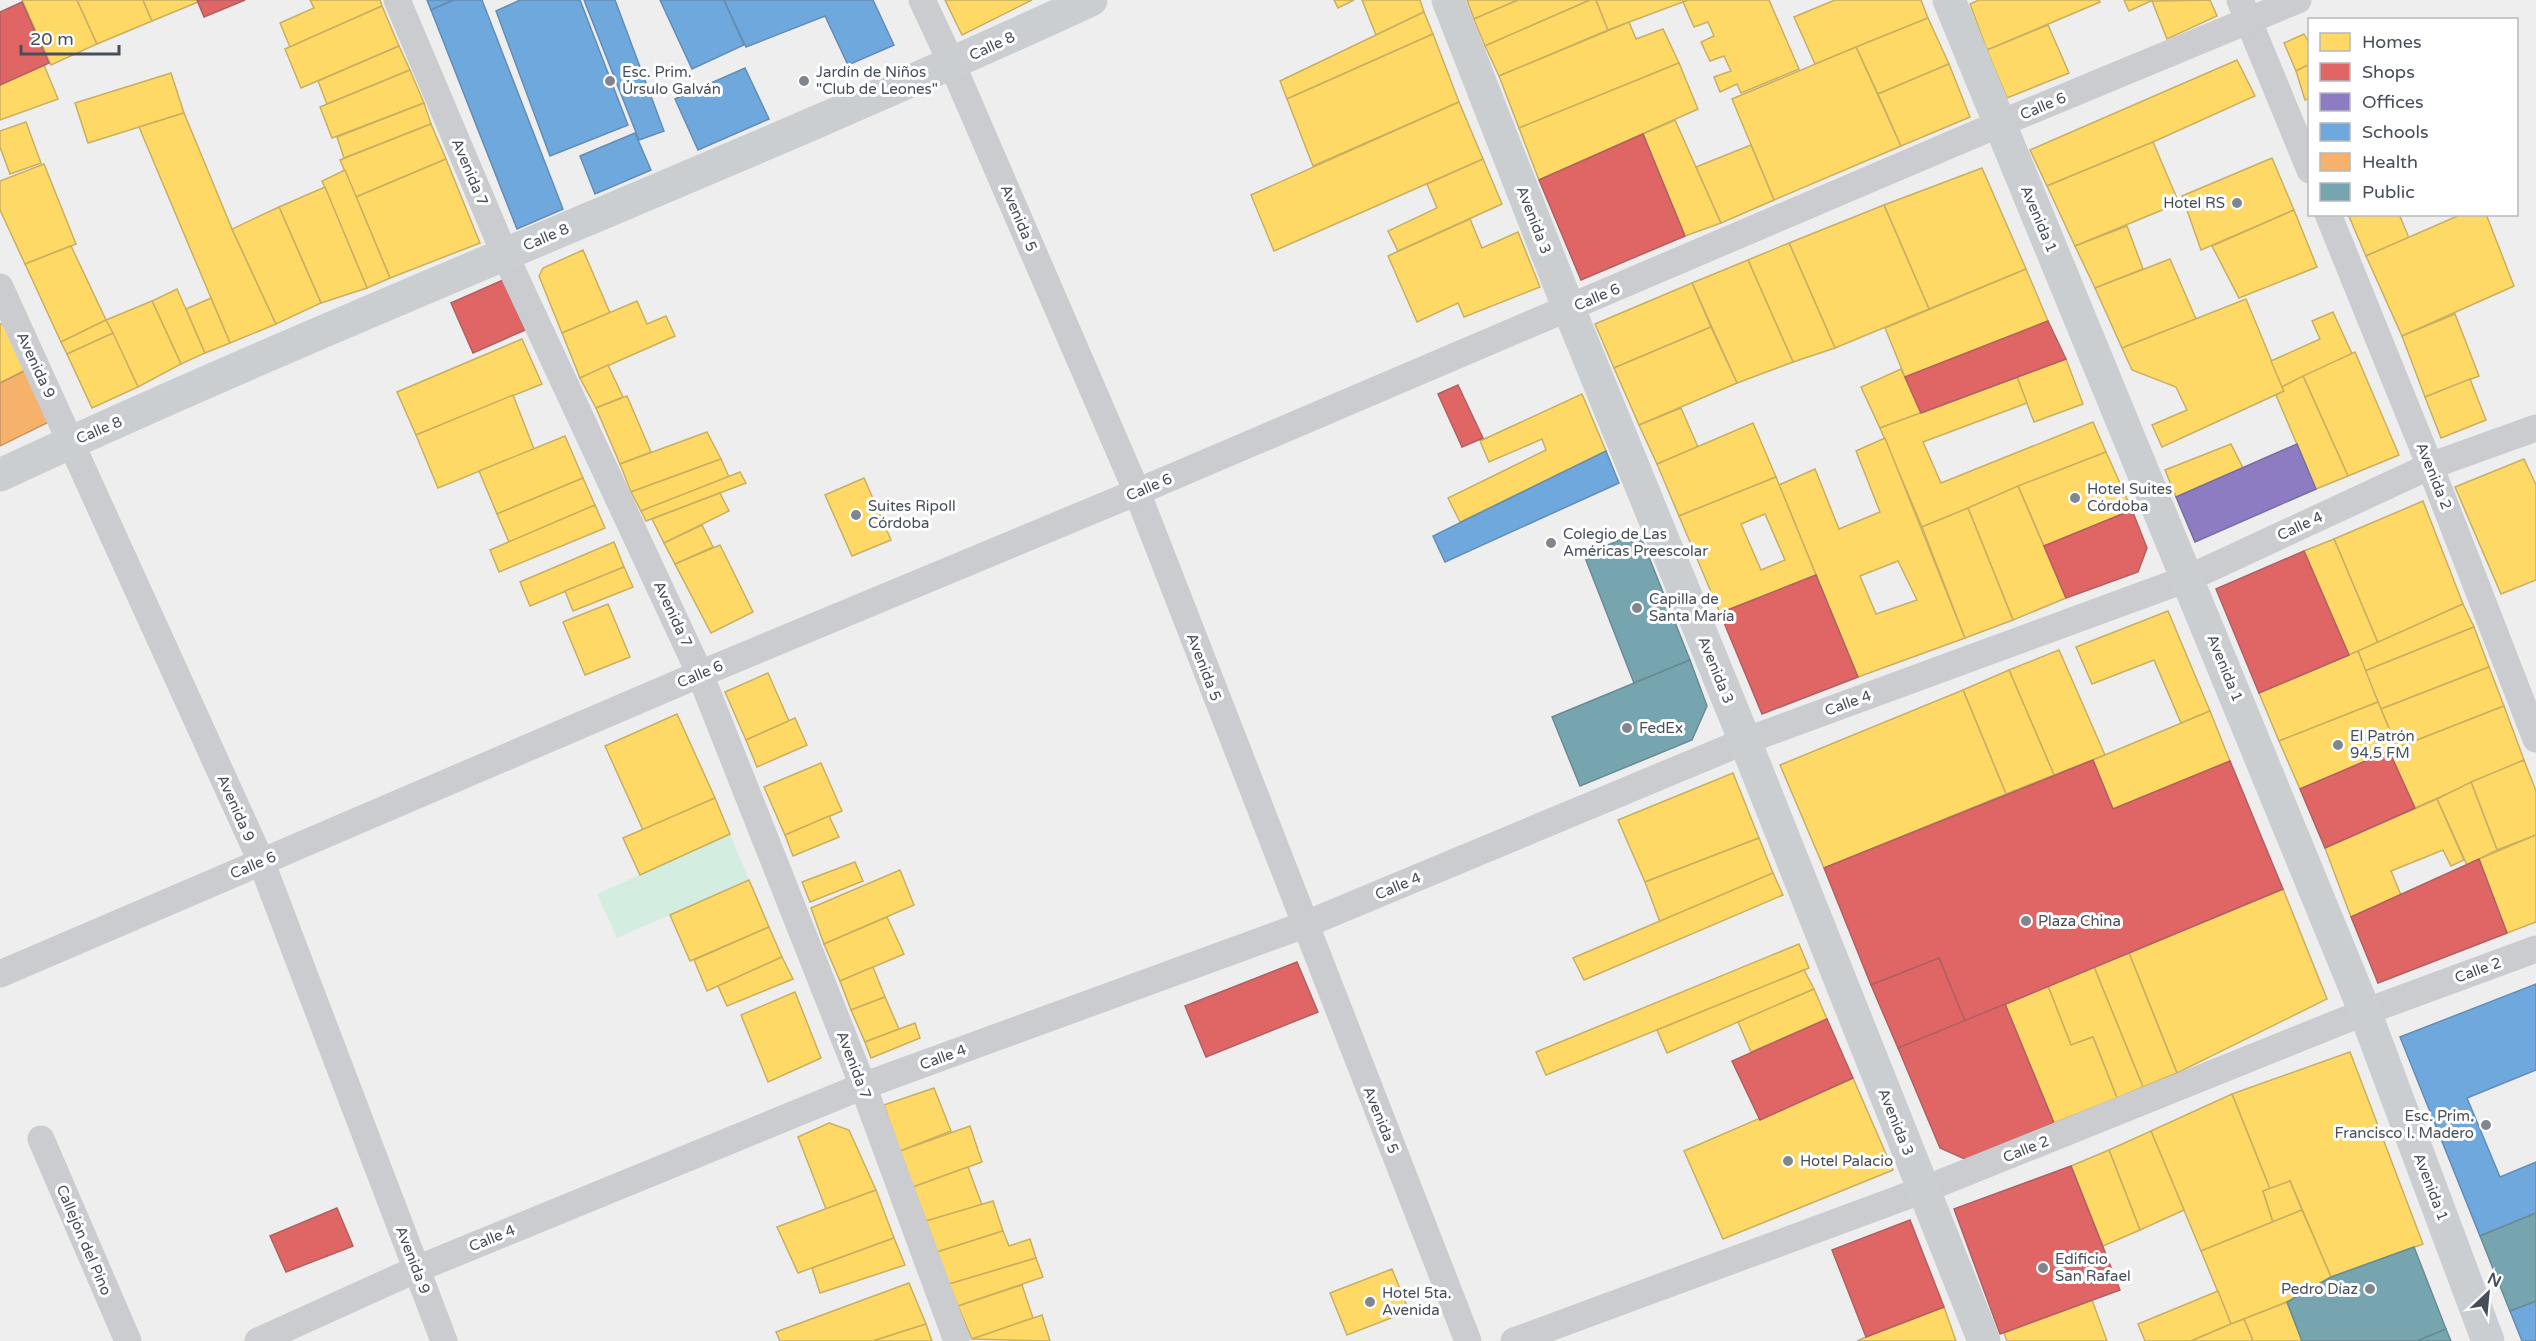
<svg xmlns="http://www.w3.org/2000/svg" width="2536" height="1341" viewBox="0 0 2536 1341" font-family="'Varela Round',sans-serif">
<style>
.green{fill:#d3ede0}
.homes{fill:#ffd966;stroke:#c8af62;stroke-width:1.5;fill-rule:evenodd}
.shops{fill:#e06666;stroke:#b25f62;stroke-width:1.5}
.offices{fill:#8e7cc3;stroke:#786ea4;stroke-width:1.5}
.schools{fill:#6fa8dc;stroke:#638db5;stroke-width:1.5}
.health{fill:#f6b26b;stroke:#c19466;stroke-width:1.5}
.public{fill:#76a5af;stroke:#688b96;stroke-width:1.5}
.lines{fill:none;stroke-linecap:round;stroke-linejoin:round}
.minor{stroke:#cacccf;stroke-width:27}
.secondary{stroke:#cbced1;stroke-width:33}
.poi-dot{fill:#81868e;stroke:#fff;stroke-width:2}
.labels{text-anchor:middle;stroke-width:6;stroke-linejoin:round;paint-order:stroke}
.street-label{font-size:15px;fill:#464e5a;stroke:#fff}
.poi-label{font-size:15px;fill:#464e5a;stroke:#fff;text-anchor:start}
</style>
<rect width="100%" height="100%" fill="#efeeee"/>
<polygon class="green" points="730,834 749,880 617,938 597,894"/>
<g class="homes">
<polygon points="22,0 77,0 97,44 51,65"/>
<polygon points="77,0 143,0 152,21 97,44"/>
<polygon points="143,0 197,0 198,2 152,21"/>
<polygon points="310,0 380,0 382,6 290,47 280,23 314,8"/>
<polygon points="945,0 1032,0 962,35"/>
<polygon points="1334,0 1354,0 1338,8"/>
<polygon points="1362,0 1420,0 1424,12 1376,35"/>
<polygon points="1467,0 1518,0 1474,19"/>
<polygon points="1518,0 1590,0 1485,46 1474,19"/>
<polygon points="1590,0 1596,0 1608,30 1499,76 1485,46"/>
<polygon points="1596,0 1688,0 1608,30"/>
<polygon points="1688,0 1769,0 1799,69 1741,93 1737,84 1720,92 1714,77 1731,71 1724,56 1710,61 1701,42 1714,36 1708,22 1694,27 1683,2"/>
<polygon points="1835,0 1921,0 1928,18 1815,64 1794,17"/>
<polygon points="1979,0 2099,0 2100,2 1987,50 1970,4"/>
<polygon points="2124,0 2153,0 2129,11"/>
<polygon points="2210,0 2217,16 2167,39 2152,1"/>
<polygon points="382,6 399,46 301,88 285,49"/>
<polygon points="1424,12 1433,34 1287,99 1280,81"/>
<polygon points="1928,18 1949,64 1878,94 1856,47"/>
<polygon points="1629,22 1636,39 1663,29 1679,63 1519,128 1499,76"/>
<polygon points="2048,25 2069,73 2007,98 1987,50"/>
<polygon points="1433,34 1459,102 1313,166 1287,99"/>
<polygon points="2304,34 2310,45 2310,64 2296,71 2284,43"/>
<polygon points="399,46 410,70 327,104 318,81"/>
<polygon points="1856,47 1901,146 1774,200 1732,99"/>
<polygon points="2237,60 2255,96 2153,142 2047,186 2030,150"/>
<polygon points="1679,63 1698,109 1539,180 1519,128"/>
<polygon points="1949,64 1970,117 1901,146 1878,94"/>
<polygon points="2310,64 2310,98 2305,100 2296,71"/>
<polygon points="44,65 58,99 0,120 0,85"/>
<polygon points="410,70 424,103 332,138 320,107"/>
<polygon points="171,73 184,113 88,143 75,103"/>
<polygon points="1459,102 1483,159 1274,251 1251,195"/>
<polygon points="424,103 431,124 344,158 337,137"/>
<polygon points="184,113 232,229 276,324 230,343 139,127"/>
<polygon points="1675,120 1721,223 1685,236 1643,134"/>
<polygon points="26,122 41,163 10,174 0,147 0,131"/>
<polygon points="431,124 446,159 356,197 340,160"/>
<polygon points="2153,142 2179,203 2075,246 2047,186"/>
<polygon points="1751,145 1774,200 1721,223 1696,167"/>
<polygon points="2272,158 2294,210 2201,250 2182,196"/>
<polygon points="446,159 480,243 390,278 356,197"/>
<polygon points="1483,159 1502,204 1398,251 1388,231 1437,208 1427,184"/>
<polygon points="44,164 76,244 25,264 0,210 0,181"/>
<polygon points="1982,168 2026,269 1929,309 1884,205"/>
<polygon points="345,170 390,278 367,288 322,181"/>
<polygon points="325,187 367,288 321,303 279,207"/>
<polygon points="1884,205 1929,309 1835,348 1789,243"/>
<polygon points="279,207 321,303 276,324 232,229"/>
<polygon points="2294,210 2317,267 2239,298 2212,246"/>
<polygon points="2348,214 2399,214 2409,238 2366,256"/>
<polygon points="2462,214 2486,214 2514,286 2402,336 2366,256"/>
<polygon points="1470,219 1482,248 1518,232 1540,287 1464,317 1458,303 1417,322 1388,256"/>
<polygon points="2127,226 2143,269 2095,288 2075,246"/>
<polygon points="1789,243 1835,348 1793,362 1748,260"/>
<polygon points="71,246 106,320 61,342 25,264"/>
<polygon points="583,250 610,313 562,333 539,276 543,268"/>
<polygon points="2170,259 2196,319 2122,348 2095,288"/>
<polygon points="1748,260 1793,362 1737,383 1692,283"/>
<polygon points="2026,269 2048,321 1905,377 1885,328"/>
<polygon points="1692,283 1711,327 1614,368 1595,324"/>
<polygon points="177,289 205,353 181,364 152,301"/>
<polygon points="211,298 230,343 205,353 186,309"/>
<polygon points="2246,299 2284,391 2162,447 2152,425 2187,410 2176,387 2132,370 2122,348"/>
<polygon points="152,301 181,364 138,387 106,320"/>
<polygon points="637,301 647,324 666,316 675,336 580,378 562,333"/>
<polygon points="2333,312 2352,354 2282,387 2271,361 2320,339 2312,321"/>
<polygon points="2455,314 2479,376 2425,397 2402,336"/>
<polygon points="106,320 113,333 67,354 61,342"/>
<polygon points="3,323 26,370 0,383 0,324"/>
<polygon points="1711,327 1737,383 1639,425 1614,368"/>
<polygon points="113,333 138,387 92,408 67,354"/>
<polygon points="522,339 542,384 416,435 397,392"/>
<polygon points="2355,352 2399,455 2348,476 2303,376"/>
<polygon points="2066,359 2083,404 2034,422 2017,377"/>
<polygon points="608,365 623,397 596,408 580,378"/>
<polygon points="1901,369 1921,413 1880,428 1861,387"/>
<polygon points="2303,376 2348,476 2316,489 2276,395 2284,391 2282,387"/>
<polygon points="2017,377 2027,403 1923,442 1941,483 2093,422 2106,452 1922,527 1880,428"/>
<polygon points="2470,379 2486,420 2441,438 2425,397"/>
<polygon points="1582,394 1606,451 1460,522 1448,498 1546,450 1542,439 1489,462 1480,441"/>
<polygon points="513,395 534,449 438,488 416,435"/>
<polygon points="627,396 651,452 620,464 596,408"/>
<polygon points="1681,408 1698,447 1657,464 1639,425"/>
<polygon points="1753,423 1776,477 1679,516 1657,464"/>
<polygon points="707,432 721,459 631,492 620,464"/>
<polygon points="565,436 583,478 497,514 479,471"/>
<path d="M1885,438L1965,638L1858,677L1779,485L1815,469L1839,529L1880,512L1856,451ZM1898,561L1917,600L1876,614L1860,576Z"/>
<polygon points="2231,444 2243,468 2176,497 2165,470"/>
<polygon points="2106,452 2132,510 2044,546 2018,486"/>
<polygon points="721,459 729,477 641,511 631,492"/>
<polygon points="2524,459 2536,485 2536,580 2501,594 2455,487"/>
<polygon points="740,472 746,483 646,521 641,511"/>
<path d="M1776,477L1816,575L1720,613L1679,516ZM1765,514L1785,560L1761,570L1741,524Z"/>
<polygon points="583,478 595,505 509,542 497,514"/>
<polygon points="864,478 891,540 852,556 825,495"/>
<polygon points="2018,486 2066,598 2013,620 1968,508"/>
<polygon points="720,493 729,511 664,543 652,519"/>
<polygon points="2423,501 2463,604 2378,643 2334,539"/>
<polygon points="595,505 605,528 499,572 490,550"/>
<polygon points="1968,508 2013,620 1965,638 1922,527"/>
<polygon points="702,525 713,547 675,564 664,543"/>
<polygon points="2334,539 2378,643 2349,655 2304,551"/>
<polygon points="614,542 624,567 530,606 520,582"/>
<polygon points="720,545 753,612 711,633 675,564"/>
<polygon points="624,567 633,587 573,611 565,591"/>
<polygon points="608,604 630,657 585,675 563,622"/>
<polygon points="2463,604 2474,627 2365,671 2358,651"/>
<polygon points="2168,611 2210,711 2181,723 2154,660 2092,684 2076,647"/>
<polygon points="2474,627 2489,667 2381,709 2365,671"/>
<polygon points="2059,650 2105,755 2054,775 2009,670"/>
<polygon points="2358,651 2378,702 2279,741 2259,693"/>
<polygon points="2489,667 2504,706 2397,748 2381,709"/>
<polygon points="2009,670 2054,775 2006,794 1963,690"/>
<polygon points="768,673 789,721 746,740 725,692"/>
<polygon points="1963,690 2006,794 1824,868 1780,765"/>
<polygon points="2378,702 2397,748 2300,789 2279,741"/>
<polygon points="2504,706 2524,760 2415,808 2389,751"/>
<polygon points="2210,711 2230,761 2113,809 2093,760"/>
<polygon points="677,714 715,798 643,830 605,746"/>
<polygon points="795,718 807,745 757,767 746,740"/>
<polygon points="2524,760 2536,791 2536,835 2497,850 2471,782"/>
<polygon points="821,763 842,811 785,835 764,787"/>
<polygon points="1733,773 1759,838 1645,882 1618,820"/>
<polygon points="2471,782 2497,850 2467,865 2437,799"/>
<polygon points="715,798 730,834 640,875 623,838"/>
<polygon points="2437,799 2464,860 2451,866 2443,850 2391,871 2401,895 2351,917 2325,848"/>
<polygon points="829,816 839,837 793,856 785,835"/>
<polygon points="2536,835 2536,922 2507,933 2479,859"/>
<polygon points="1759,838 1773,873 1660,922 1645,882"/>
<polygon points="855,862 863,881 810,902 802,882"/>
<polygon points="900,870 914,905 824,944 811,908"/>
<polygon points="1773,873 1783,895 1584,980 1573,958"/>
<polygon points="749,880 769,927 690,961 670,915"/>
<polygon points="2283,889 2327,999 2177,1073 2129,953"/>
<polygon points="887,917 904,954 840,981 824,944"/>
<polygon points="769,927 782,957 707,991 694,960"/>
<polygon points="1799,944 1809,968 1546,1075 1536,1052"/>
<polygon points="2129,953 2177,1073 2143,1087 2094,967"/>
<polygon points="782,957 793,979 727,1006 718,986"/>
<polygon points="873,967 885,997 851,1010 840,981"/>
<polygon points="2094,967 2143,1087 2117,1098 2093,1037 2071,1045 2048,986"/>
<polygon points="1804,970 1814,989 1667,1053 1657,1030"/>
<polygon points="2048,986 2071,1045 2093,1037 2117,1098 2054,1123 2005,1004"/>
<polygon points="1814,989 1827,1019 1751,1052 1738,1022"/>
<polygon points="795,992 821,1058 768,1082 741,1015"/>
<polygon points="885,997 899,1029 865,1042 851,1010"/>
<polygon points="915,1023 920,1038 871,1058 865,1042"/>
<polygon points="2350,1052 2423,1244 2331,1277 2290,1181 2270,1189 2232,1094"/>
<polygon points="1853,1078 1893,1170 1723,1239 1684,1151"/>
<polygon points="934,1088 951,1131 900,1151 884,1105"/>
<polygon points="2232,1094 2270,1189 2263,1191 2273,1222 2201,1251 2151,1131"/>
<polygon points="829,1123 849,1130 876,1190 826,1209 798,1137"/>
<polygon points="970,1126 982,1162 913,1187 900,1151"/>
<polygon points="2151,1131 2184,1210 2140,1230 2109,1150"/>
<polygon points="2109,1150 2140,1230 2103,1246 2071,1166"/>
<polygon points="968,1167 982,1205 926,1221 913,1187"/>
<polygon points="2290,1181 2302,1210 2273,1222 2263,1191"/>
<polygon points="876,1190 894,1238 798,1273 777,1227"/>
<polygon points="993,1201 1003,1231 937,1252 926,1221"/>
<polygon points="2302,1210 2331,1277 2287,1302 2231,1324 2201,1251"/>
<polygon points="1003,1231 1009,1246 1030,1239 1036,1258 949,1284 937,1252"/>
<polygon points="894,1238 905,1265 820,1293 812,1268"/>
<polygon points="1036,1258 1043,1277 958,1306 949,1284"/>
<polygon points="1392,1269 1409,1311 1347,1335 1330,1293"/>
<polygon points="909,1283 926,1324 873,1341 780,1341 776,1332"/>
<polygon points="1022,1285 1033,1318 972,1339 958,1306"/>
<polygon points="2218,1291 2231,1324 2191,1341 2145,1341 2138,1324"/>
<polygon points="2092,1300 2107,1341 2007,1341 2004,1333"/>
<polygon points="2287,1302 2302,1341 2253,1341 2244,1319"/>
<polygon points="1944,1307 1956,1341 1857,1341 1866,1337"/>
<polygon points="1042,1315 1050,1341 972,1339"/>
<polygon points="2244,1319 2253,1341 2191,1341 2231,1324"/>
<polygon points="926,1324 932,1341 873,1341"/>
</g>
<g class="shops">
<polygon points="197,0 245,0 204,17"/>
<polygon points="22,2 49,63 0,85 0,12"/>
<polygon points="1643,134 1685,236 1581,280 1539,180"/>
<polygon points="503,280 525,330 473,353 451,303"/>
<polygon points="2048,321 2066,359 1921,413 1905,377"/>
<polygon points="1458,385 1483,438 1462,447 1438,394"/>
<polygon points="2132,510 2147,548 2138,572 2066,598 2044,546"/>
<polygon points="2304,551 2349,655 2259,693 2216,589"/>
<polygon points="1816,575 1858,677 1762,714 1720,613"/>
<polygon points="2389,751 2415,808 2325,848 2300,789"/>
<polygon points="2093,760 2113,809 2230,761 2283,889 1965,1021 1939,958 1871,985 1824,868"/>
<polygon points="2479,859 2507,933 2378,983 2351,917"/>
<polygon points="1939,958 1965,1021 1898,1048 1871,985"/>
<polygon points="1297,962 1318,1012 1206,1057 1185,1006"/>
<polygon points="2005,1004 2054,1123 1967,1160 1940,1148 1898,1048"/>
<polygon points="1827,1019 1853,1078 1760,1120 1732,1061"/>
<polygon points="2071,1166 2120,1290 2000,1334 1954,1209"/>
<polygon points="337,1208 353,1246 286,1272 270,1236"/>
<polygon points="1910,1220 1944,1307 1866,1337 1832,1250"/>
</g>
<polygon class="offices" points="2297,444 2316,489 2195,542 2176,497"/>
<g class="schools">
<polygon points="427,0 453,0 431,10"/>
<polygon points="454,0 482,0 563,209 517,229 431,10"/>
<polygon points="520,0 580,0 628,125 550,156 496,11"/>
<polygon points="584,0 615,0 664,131 639,140"/>
<polygon points="660,0 724,0 744,45 692,69"/>
<polygon points="724,0 873,0 894,45 848,65 825,16 746,47"/>
<polygon points="745,68 769,119 698,150 675,99"/>
<polygon points="635,133 651,170 595,194 580,156"/>
<polygon points="1606,451 1619,483 1445,562 1433,536"/>
<polygon points="2536,984 2536,1070 2467,1098 2500,1177 2536,1162 2536,1213 2480,1236 2400,1037"/>
<polygon points="2536,1301 2536,1341 2522,1341 2510,1311"/>
</g>
<polygon class="health" points="26,370 49,422 0,446 0,383"/>
<g class="public">
<polygon points="1639,532 1690,660 1634,683 1584,555"/>
<polygon points="1690,660 1707,706 1692,740 1580,786 1552,717"/>
<polygon points="2536,1213 2536,1301 2510,1311 2480,1236"/>
<polygon points="2414,1247 2446,1329 2417,1341 2302,1341 2287,1302 2331,1277"/>
<polygon points="2446,1329 2451,1341 2417,1341"/>
</g>
<g class="lines">
<g class="minor">
<polyline points="397,0 505,255 700,674 863,1086 957,1341"/>
<polyline points="922,0 952,64 1137,492 1468,1341"/>
<polyline points="2240,0 2310,170"/>
<polyline points="2328,214 2430,466 2536,739"/>
<polyline points="0,287 261,861 444,1341"/>
<polyline points="0,974 700,674 1137,492 1999,124 2298,0"/>
<polyline points="41,1139 128,1341"/>
<polyline points="258,1341 417,1269 863,1086 1304,925 1745,741 2189,578 2430,466 2536,428"/>
<polyline points="1514,1341 1923,1190 2365,1012 2536,949"/>
</g>
<g class="secondary">
<polyline points="1448,0 1569,309 1745,741 1984,1341"/>
<polyline points="1949,0 2365,1012 2488,1341"/>
<path d="M0,475C360,308 731,166 1091,0"/>
</g>
</g>
<g class="poi-dot">
<circle cx="610" cy="81" r="6"/>
<circle cx="804" cy="81" r="6"/>
<circle cx="2237" cy="203" r="6"/>
<circle cx="2075" cy="498" r="6"/>
<circle cx="856" cy="515" r="6"/>
<circle cx="1551" cy="543" r="6"/>
<circle cx="1637" cy="608" r="6"/>
<circle cx="1627" cy="728" r="6"/>
<circle cx="2338" cy="745" r="6"/>
<circle cx="2026" cy="921" r="6"/>
<circle cx="2486" cy="1125" r="6"/>
<circle cx="1788" cy="1161" r="6"/>
<circle cx="2043" cy="1268" r="6"/>
<circle cx="2370" cy="1289" r="6"/>
<circle cx="1370" cy="1302" r="6"/>
</g>
<g class="labels">
<g class="street-label">
<text transform="translate(992 46) rotate(-25)" y="5">Calle 8</text>
<text transform="translate(2043 106) rotate(-23)" y="5">Calle 6</text>
<text transform="translate(470 172) rotate(67)" y="5">Avenida 7</text>
<text transform="translate(1019 218) rotate(67)" y="5">Avenida 5</text>
<text transform="translate(2039 219) rotate(67)" y="5">Avenida 1</text>
<text transform="translate(1534 220) rotate(69)" y="5">Avenida 3</text>
<text transform="translate(546 237) rotate(-23)" y="5">Calle 8</text>
<text transform="translate(1597 297) rotate(-23)" y="5">Calle 6</text>
<text transform="translate(36 365) rotate(65)" y="5">Avenida 9</text>
<text transform="translate(99 430) rotate(-23)" y="5">Calle 8</text>
<text transform="translate(2434 476) rotate(68)" y="5">Avenida 2</text>
<text transform="translate(1149 487) rotate(-23)" y="5">Calle 6</text>
<text transform="translate(2300 526) rotate(-25)" y="5">Calle 4</text>
<text transform="translate(673 614) rotate(65)" y="5">Avenida 7</text>
<text transform="translate(1204 667) rotate(69)" y="5">Avenida 5</text>
<text transform="translate(2225 668) rotate(68)" y="5">Avenida 1</text>
<text transform="translate(1716 670) rotate(68)" y="5">Avenida 3</text>
<text transform="translate(700 674) rotate(-23)" y="5">Calle 6</text>
<text transform="translate(1848 703) rotate(-20)" y="5">Calle 4</text>
<text transform="translate(236 808) rotate(66)" y="5">Avenida 9</text>
<text transform="translate(253 865) rotate(-23)" y="5">Calle 6</text>
<text transform="translate(1398 886) rotate(-23)" y="5">Calle 4</text>
<text transform="translate(2478 970) rotate(-20)" y="5">Calle 2</text>
<text transform="translate(943 1057) rotate(-20)" y="5">Calle 4</text>
<text transform="translate(854 1065) rotate(69)" y="5">Avenida 7</text>
<text transform="translate(1381 1120) rotate(68)" y="5">Avenida 5</text>
<text transform="translate(1896 1122) rotate(68)" y="5">Avenida 3</text>
<text transform="translate(2026 1149) rotate(-22)" y="5">Calle 2</text>
<text transform="translate(2431 1187) rotate(69)" y="5">Avenida 1</text>
<text transform="translate(492 1238) rotate(-22)" y="5">Calle 4</text>
<text transform="translate(84 1240) rotate(67)" y="5">Callejón del Pino</text>
<text transform="translate(413 1260) rotate(69)" y="5">Avenida 9</text>
</g>
<g class="poi-label">
<text x="622" y="77">Esc. Prim.<tspan x="622" dy="17">Úrsulo Galván</tspan></text>
<text x="816" y="77">Jardín de Niños<tspan x="816" dy="17">"Club de Leones"</tspan></text>
<text x="2225" y="208" text-anchor="end">Hotel RS</text>
<text x="2087" y="494">Hotel Suites<tspan x="2087" dy="17">Córdoba</tspan></text>
<text x="868" y="511">Suites Ripoll<tspan x="868" dy="17">Córdoba</tspan></text>
<text x="1563" y="539">Colegio de Las<tspan x="1563" dy="17">Américas Preescolar</tspan></text>
<text x="1649" y="604">Capilla de<tspan x="1649" dy="17">Santa María</tspan></text>
<text x="1639" y="733">FedEx</text>
<text x="2350" y="741">El Patrón<tspan x="2350" dy="17">94.5 FM</tspan></text>
<text x="2038" y="926">Plaza China</text>
<text x="2474" y="1121" text-anchor="end">Esc. Prim.<tspan x="2474" dy="17">Francisco I. Madero</tspan></text>
<text x="1800" y="1166">Hotel Palacio</text>
<text x="2055" y="1264">Edificio<tspan x="2055" dy="17">San Rafael</tspan></text>
<text x="2358" y="1294" text-anchor="end">Pedro Díaz</text>
<text x="1382" y="1298">Hotel 5ta.<tspan x="1382" dy="17">Avenida</tspan></text>
</g>
</g>
<rect x="2308" y="18" width="210" height="198" fill="#ffffff" stroke="#b5b8bd" stroke-width="1.5"/>
<rect x="2320" y="33" width="30" height="18" fill="#ffd966" stroke="#b5b8bd" stroke-width="1.5"/>
<text x="2362" y="48" font-size="18" fill="#464e5a">Homes</text>
<rect x="2320" y="63" width="30" height="18" fill="#e06666" stroke="#b5b8bd" stroke-width="1.5"/>
<text x="2362" y="78" font-size="18" fill="#464e5a">Shops</text>
<rect x="2320" y="93" width="30" height="18" fill="#8e7cc3" stroke="#b5b8bd" stroke-width="1.5"/>
<text x="2362" y="108" font-size="18" fill="#464e5a">Offices</text>
<rect x="2320" y="123" width="30" height="18" fill="#6fa8dc" stroke="#b5b8bd" stroke-width="1.5"/>
<text x="2362" y="138" font-size="18" fill="#464e5a">Schools</text>
<rect x="2320" y="153" width="30" height="18" fill="#f6b26b" stroke="#b5b8bd" stroke-width="1.5"/>
<text x="2362" y="168" font-size="18" fill="#464e5a">Health</text>
<rect x="2320" y="183" width="30" height="18" fill="#76a5af" stroke="#b5b8bd" stroke-width="1.5"/>
<text x="2362" y="198" font-size="18" fill="#464e5a">Public</text>
<g transform="translate(2488 1293) rotate(26)" stroke="#ffffff" stroke-width="4.5" paint-order="stroke">
<path d="M0-4.5L10 22L0 15L-10 22Z" fill="#464e5a"/>
<text y="-9" font-size="16" font-weight="bold" text-anchor="middle" fill="#464e5a">N</text>
</g>
<path d="M21 45v9h98v-9" fill="none" stroke="#464e5a" stroke-width="3"/>
<text x="30" y="45" font-size="18" fill="#464e5a" stroke="#ffffff" stroke-width="4.5" paint-order="stroke">20 m</text>
</svg>
